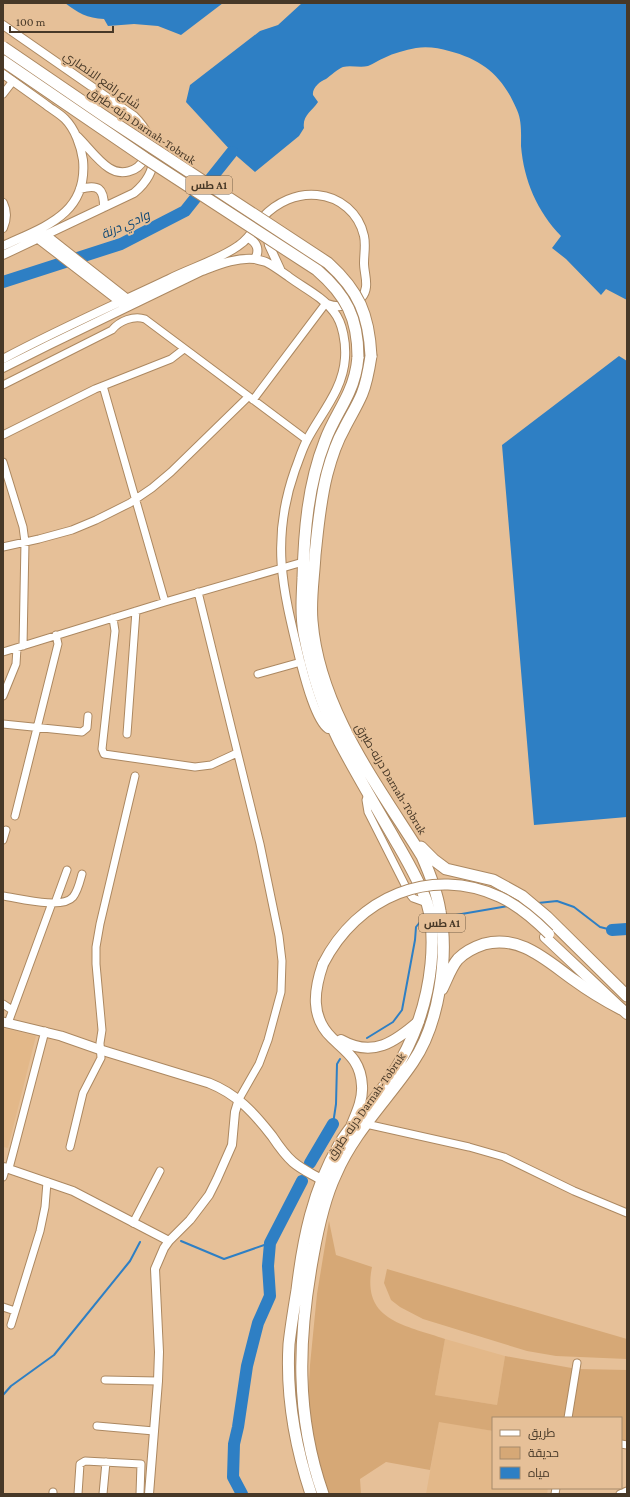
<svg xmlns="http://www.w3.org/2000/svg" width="630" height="1497" viewBox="0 0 630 1497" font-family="'Crimson Pro',Cairo,serif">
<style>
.built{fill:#e3b889}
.green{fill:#d6a876}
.water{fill:#2e7fc4}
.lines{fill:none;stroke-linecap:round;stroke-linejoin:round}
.stream{stroke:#2e7fc4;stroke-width:2}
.river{stroke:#2e7fc4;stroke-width:12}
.minor-casing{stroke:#ac8861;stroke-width:9}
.tertiary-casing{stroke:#ac8861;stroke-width:10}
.secondary-casing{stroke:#ac8861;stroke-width:11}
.primary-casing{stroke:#ac8861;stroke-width:12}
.trunk-casing{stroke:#ac8861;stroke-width:13}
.minor{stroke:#fff;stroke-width:7}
.tertiary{stroke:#fff;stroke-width:8}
.secondary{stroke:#fff;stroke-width:9}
.primary{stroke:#fff;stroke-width:10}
.trunk{stroke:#fff;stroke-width:11}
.primary-bridge-casing{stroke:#ac8861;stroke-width:12;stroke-linecap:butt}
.trunk-bridge-casing{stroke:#ac8861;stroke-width:13;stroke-linecap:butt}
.primary-bridge{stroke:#fff;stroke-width:10}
.trunk-bridge{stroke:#fff;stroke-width:11}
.labels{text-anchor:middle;stroke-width:4;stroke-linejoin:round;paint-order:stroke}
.shield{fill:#e6c098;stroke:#776149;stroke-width:1}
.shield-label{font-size:11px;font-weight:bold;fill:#473827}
.street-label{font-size:12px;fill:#473827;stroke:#e6c098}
.water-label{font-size:13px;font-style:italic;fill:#0c4674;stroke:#e6c098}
</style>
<rect width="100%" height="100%" fill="#e6c098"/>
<path class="built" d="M3,1028L36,1036L8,1148L3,1147Z
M445,1339L505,1356L497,1405L435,1395Z
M439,1421L493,1431V1488H548L547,1494H426Z"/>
<path class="green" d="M329,1221L336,1255L372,1267C361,1321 405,1325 445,1339L435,1395L497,1405L505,1356L577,1369L627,1370V1441L621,1440V1418H493V1431L439,1422L430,1470L386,1462L360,1479L361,1494H327L314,1452L308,1400L310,1365L317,1294Z
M387,1269L627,1339V1359L556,1356L527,1351L423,1319L400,1307L391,1300L384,1283Z"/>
<path class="water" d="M65,3H223L181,35L158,26L134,24L108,26L104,19C87,18 78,13 65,3Z
M302,3H627V300L606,289L601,295L566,259L552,248L561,236C537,211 524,181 521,146C521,134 522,121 517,110C503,77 484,60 449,51C439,48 427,46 416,48C405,50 394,53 384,58C379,60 373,64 368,66C360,68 351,65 343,67C339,68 330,76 326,79C320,81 312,88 313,95L318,102C312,111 302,116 304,128L299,136L255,172L232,152L186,102L190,85L260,31L278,25Z
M619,356L627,361V817L534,825L502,445Z"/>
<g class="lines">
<path class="stream" d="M538,903L557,901L574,907L600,927L612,930
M450,916L508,906
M367,1038L393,1022L402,1010L415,940L416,927L420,922
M333,1124L336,1104L337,1064L340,1059
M181,1241L224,1259L270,1243
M3,1395L11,1386L54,1355L130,1261L140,1242"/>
<path class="river" d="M3,282L121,244L185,211L232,152
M612,930L627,929
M310,1163L333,1124
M242,1494L233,1477L234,1444L238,1427L247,1366L258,1323L270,1296L268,1266L270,1243L302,1181"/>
<defs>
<path id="minor" d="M3,94L13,81
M3,385L112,330C119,321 134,315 145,319L307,440
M103,386L165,602
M253,400L326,303
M3,435L95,389L171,359L184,349
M3,462L23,527L25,542L23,646
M3,547L39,539L72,530L96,520L130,503L152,488L171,472L248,397
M198,592L260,844L279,936L282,961L281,992L268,1040L259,1064L239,1099
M113,618L115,631L102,749L104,754L195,767L211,765L237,753
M3,652L165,602L303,562
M258,674L301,662
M3,696L16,664L17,648
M3,724L82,732L87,728L88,716
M127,734L136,611
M368,794L366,800L368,812L409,893L413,898L427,903
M15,816L58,644L56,635
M3,840L6,830
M3,896C18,898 62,910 73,897C78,891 80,881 82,874
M55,903L67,870
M3,1004L12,1010
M8,1023L52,903
M366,1124L469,1147L504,1157L574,1191L627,1213
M70,1147L83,1093L101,1058L100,1043L102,1030L96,964V947L100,924L135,776
M9,1168L45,1031
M3,1177L6,1167
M133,1223L160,1171
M3,1307L15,1311
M11,1325L40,1231L45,1207L47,1182
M105,1380L158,1381
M568,1418L577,1363
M97,1426L154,1431
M621,1444L627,1445
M53,1494V1492
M78,1494L80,1464L85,1461L141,1464L140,1494
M103,1494L106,1462
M555,1494L556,1488
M620,1494L627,1491"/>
<path id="tertiary" d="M3,25L134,116C158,140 162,170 134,193L3,255
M3,74C17,84 31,94 45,104C51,109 59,113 65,119C75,129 81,146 83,160C88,215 43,227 3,246
M78,137C88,147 98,161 109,168C121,176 138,172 144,159C146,153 146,146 147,140
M80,189C98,184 104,188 104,207
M3,203C7,211 7,219 3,228
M264,218L269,245L280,269
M46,235L130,301
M37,238L124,305
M248,238C257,242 260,250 255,259
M3,359C57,330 114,305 169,279C191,268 218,260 238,246C249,239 255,228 263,217C277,202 297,193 317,195C340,197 359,213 364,236C366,245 364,254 364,263C364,271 367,279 366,287C364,305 340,309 327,304
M3,368L49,345L202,271C218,265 237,257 255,259C259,260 263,261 266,262C274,266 282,272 289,277C304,288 323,297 334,312C343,323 346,344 345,358C343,390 321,413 307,440C302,449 299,460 295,470C270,541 283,590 300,660C304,675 315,720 328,729H334
M3,1167L73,1191L169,1241
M149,1494L158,1381L159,1352L155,1269L164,1248L169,1241L190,1220L209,1195L217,1179L232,1145L235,1112L239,1099"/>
<path id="secondary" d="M3,1022L61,1036L101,1050L209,1083C237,1094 254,1113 272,1136C278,1145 285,1155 293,1162C301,1169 312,1174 322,1180"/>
<path id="primary" d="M545,937L627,1014
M323,964C314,990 310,1017 332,1038C348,1053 361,1061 362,1086C363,1099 357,1112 352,1124
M341,1040C373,1058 395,1042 419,1021"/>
<path id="trunk" d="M421,847L434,860L446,869L493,880L522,896L547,917L627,996
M442,989C447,979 451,967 458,959C465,952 475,947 484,944C520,934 547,961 574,980C589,991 604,1000 621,1009
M311,1494C295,1446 286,1395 289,1344C291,1326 294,1308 297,1290C303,1239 313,1190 339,1145C349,1127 364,1113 376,1097C408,1057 426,1014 431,964C433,943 433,923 427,903C419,880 406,859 394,838C376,807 357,775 340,743C323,709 311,670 304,633C301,615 302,597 303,578C304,532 308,484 325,441C331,424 342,408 349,392C354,381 357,369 358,357
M323,1494C295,1414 298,1338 313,1256C318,1228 324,1199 336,1174C354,1132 388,1099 413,1062C439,1024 449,956 440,911C437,892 430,874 422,856C377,784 319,709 312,621C310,599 314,576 315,555C318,527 320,501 327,474C331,459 336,443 344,429C350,417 357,406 362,394C367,382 369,369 371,356"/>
</defs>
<use href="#minor" class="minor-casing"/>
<use href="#tertiary" class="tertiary-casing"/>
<use href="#secondary" class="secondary-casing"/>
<use href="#primary" class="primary-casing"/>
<use href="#trunk" class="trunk-casing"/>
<use href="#minor" class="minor"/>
<use href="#tertiary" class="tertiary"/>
<use href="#secondary" class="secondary"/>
<use href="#primary" class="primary"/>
<use href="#trunk" class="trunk"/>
<defs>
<path id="primary-bridge" d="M323,964C357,897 431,865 500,897C519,906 534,919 549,934"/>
<path id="trunk-bridge" d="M3,47L104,116L328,263C359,291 369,315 371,356
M3,61L145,158L317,270C346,295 358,318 358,357"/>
</defs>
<use href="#primary-bridge" class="primary-bridge-casing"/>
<use href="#trunk-bridge" class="trunk-bridge-casing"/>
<use href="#primary-bridge" class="primary-bridge"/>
<use href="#trunk-bridge" class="trunk-bridge"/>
</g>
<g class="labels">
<g class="shield">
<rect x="186" y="176" width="46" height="18" rx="3"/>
<rect x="419" y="914" width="46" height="18" rx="3"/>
</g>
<g class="shield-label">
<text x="209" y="189">طس A1</text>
<text x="442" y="927">طس A1</text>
</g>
<g class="street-label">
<text transform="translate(102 80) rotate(35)" y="4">شارع رافع الانصاري</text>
<text transform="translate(142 126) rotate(34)" y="4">درنه-طبرق Darnah-Tobruk</text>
<text transform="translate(391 779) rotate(59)" y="4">درنه-طبرق Darnah-Tobruk</text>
<text transform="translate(366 1106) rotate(-55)" y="4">درنه-طبرق Darnah-Tobruk</text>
</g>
<g class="water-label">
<text transform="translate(125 224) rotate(-24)" y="5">وادي درنة</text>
</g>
</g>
<rect width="630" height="1497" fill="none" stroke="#473827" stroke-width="8"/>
<rect x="492" y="1417" width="130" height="72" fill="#e6c098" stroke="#a68a6b"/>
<rect x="500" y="1430" width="20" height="6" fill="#ffffff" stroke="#a68a6b"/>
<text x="528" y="1437" font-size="12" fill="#473827">طريق</text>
<rect x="500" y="1447" width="20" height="12" fill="#d6a876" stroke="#a68a6b"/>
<text x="528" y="1457" font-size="12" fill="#473827">حديقة</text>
<rect x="500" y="1467" width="20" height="12" fill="#2e7fc4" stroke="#a68a6b"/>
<text x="528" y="1477" font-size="12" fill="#473827">مياه</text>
<path d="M10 26v6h103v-6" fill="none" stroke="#473827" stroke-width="2"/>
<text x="16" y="26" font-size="12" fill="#473827" stroke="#e6c098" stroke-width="3" paint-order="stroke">100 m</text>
</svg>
